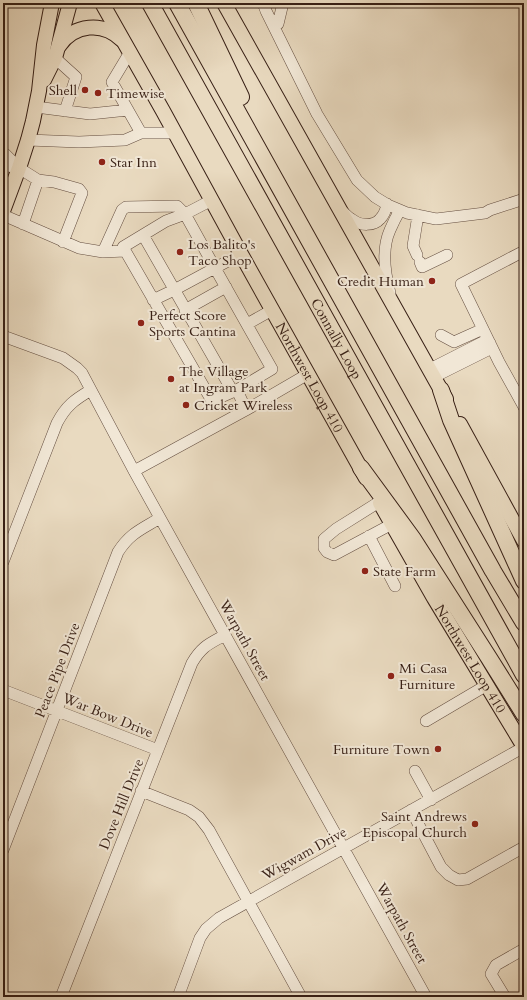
<svg xmlns="http://www.w3.org/2000/svg" width="527" height="1000" viewBox="0 0 527 1000" font-family="Cardo,serif">
<style>
.lines{fill:none;stroke-linecap:round;stroke-linejoin:round}
.minor-casing{stroke:#644e40;stroke-width:12}
.major-casing{stroke:#371f15;stroke-width:16}
.highway-casing{stroke:#371f15;stroke-width:18}
.minor{stroke:#f1e7d6;stroke-width:11}
.major{stroke:#e9dac0;stroke-width:14}
.highway{stroke:#e9dac0;stroke-width:16}
.poi-dot{fill:#8f2418;stroke:#f1e7d6;stroke-width:1.5}
.labels{text-anchor:middle;stroke-width:4;stroke-linejoin:round;paint-order:stroke}
.poi-label{font-size:14px;fill:#371f15;stroke:#f1e7d6;text-anchor:start}
.street-label{font-size:14px;fill:#371f15;stroke:#f1e7d6}
</style>
<rect width="100%" height="100%" fill="#e9dac0"/>
<filter id="stains"><feTurbulence type="fractalNoise" baseFrequency=".005" numOctaves="4"/><feColorMatrix values="0 0 0 0 .2 0 0 0 0 .09 0 0 0 0 .02 0 0 0 .5 -.17"/></filter>
<radialGradient id="worn" r=".72"><stop offset=".6" stop-color="#630" stop-opacity="0"/><stop offset="1" stop-color="#630" stop-opacity=".3"/></radialGradient>
<g class="lines">
<defs>
<path id="minor" d="M263,3L266,11L317,114L357,180L375,197L388,205L407,213L436,219L485,213L490,210L524,199
M274,26L278,24L283,3
M130,52L112,82L141,133H175
M55,58L76,77L65,111
M36,107L90,114L128,110
M28,140L79,142L125,140L141,133
M3,153L5,154L19,168L38,180L23,224
M3,165L19,168
M38,180L54,182L79,189L82,193L63,242
M212,200L185,214L166,221L123,247L212,401L237,390L246,410
M343,212C346,215 349,218 353,220C361,226 374,226 380,219C384,215 386,210 387,204
M3,215L79,248L103,252L125,251
M143,235L233,392
M524,251L461,284L499,362L524,407
M103,252L122,210L126,207L177,206L185,214L215,268L174,290L153,300
M417,255L413,246L418,215
M420,262L422,267L447,255
M390,293C385,274 381,250 390,230C393,223 396,217 400,210
M185,310L226,287
M247,324L272,310
M441,335L454,342L483,329
M3,336L63,358L77,368L82,373L134,471L426,997
M430,369L483,342L490,343
M434,377L488,350L490,343
M237,390L272,369L215,268L241,254
M134,471L246,410L308,374
M379,502L336,529L324,539V548L327,552L334,555L392,524
M369,536L395,586
M3,562L57,423C66,406 74,400 91,390
M3,690L158,750
M426,721L487,685
M415,771L431,800
M141,791L189,810L199,817L209,830L301,997
M411,810L441,867L449,875L458,880L467,879L524,847
M3,850L118,552C130,533 142,529 160,518
M61,997L192,663C202,646 209,644 225,635
M178,997L200,938L206,929L219,918L524,747
M505,997L491,974L496,965L524,949"/>
<g id="major">
<path id="s1" d="M102,3L163,111L241,254L366,478"/>
<path d="M224,3L446,399"/>
<path d="M59,46C74,24 103,21 122,40"/>
<path d="M44,80L55,58L70,3"/>
<path d="M3,211L19,168L28,140L33,121L39,91L44,45L52,3"/>
<path d="M460,424L524,541"/>
<path id="s2" d="M380,503L434,598L524,747"/>
</g>
<g id="highway">
<path id="s3" d="M150,3L524,675"/>
<path d="M177,3L493,571L524,623"/>
<path d="M196,3L241,97"/>
<path d="M441,390L451,420L524,581"/>
<path d="M361,468L413,539L489,658L524,714"/>
</g>
</defs>
<use href="#minor" class="minor-casing"/>
<use href="#major" class="major-casing"/>
<use href="#highway" class="highway-casing"/>
<use href="#minor" class="minor"/>
<use href="#major" class="major"/>
<use href="#highway" class="highway"/>
</g>
<g class="poi-dot">
<circle cx="85" cy="90" r="4"/>
<circle cx="98" cy="93" r="4"/>
<circle cx="102" cy="162" r="4"/>
<circle cx="180" cy="252" r="4"/>
<circle cx="432" cy="281" r="4"/>
<circle cx="141" cy="323" r="4"/>
<circle cx="171" cy="379" r="4"/>
<circle cx="186" cy="405" r="4"/>
<circle cx="365" cy="571" r="4"/>
<circle cx="391" cy="676" r="4"/>
<circle cx="438" cy="749" r="4"/>
<circle cx="475" cy="824" r="4"/>
</g>
<g class="labels">
<g class="poi-label">
<text x="77" y="95" text-anchor="end">Shell</text>
<text x="106" y="98">Timewise</text>
<text x="110" y="167">Star Inn</text>
<text x="188" y="249">Los Balito's<tspan x="188" dy="16">Taco Shop</tspan></text>
<text x="424" y="286" text-anchor="end">Credit Human</text>
<text x="149" y="320">Perfect Score<tspan x="149" dy="16">Sports Cantina</tspan></text>
<text x="179" y="376">The Village<tspan x="179" dy="16">at Ingram Park</tspan></text>
<text x="194" y="410">Cricket Wireless</text>
<text x="373" y="576">State Farm</text>
<text x="399" y="673">Mi Casa<tspan x="399" dy="16">Furniture</tspan></text>
<text x="430" y="754" text-anchor="end">Furniture Town</text>
<text x="467" y="821" text-anchor="end">Saint Andrews<tspan x="467" dy="16">Episcopal Church</tspan></text>
</g>
<g class="street-label">
<text dy="5" stroke="none"><textPath href="#s3" startOffset="384">Connally Loop</textPath></text>
<text dy="5" stroke="none"><textPath href="#s1" startOffset="428">Northwest Loop 410</textPath></text>
<text transform="translate(245 640) rotate(61)" y="5">Warpath Street</text>
<text dy="5" stroke="none"><textPath href="#s2" startOffset="180">Northwest Loop 410</textPath></text>
<text transform="translate(57 670) rotate(-69)" y="5">Peace Pipe Drive</text>
<text transform="translate(108 715) rotate(22)" y="5">War Bow Drive</text>
<text transform="translate(121 804) rotate(-68)" y="5">Dove Hill Drive</text>
<text transform="translate(304 853) rotate(-29)" y="5">Wigwam Drive</text>
<text transform="translate(402 923) rotate(61)" y="5">Warpath Street</text>
</g>
</g>
<rect width="527" height="1000" fill="none" stroke="#e9dac0" stroke-width="16"/>
<rect x="4" y="4" width="519" height="992" fill="none" stroke="#371f15" stroke-width="2"/>
<rect x="8" y="8" width="511" height="984" fill="none" stroke="#371f15"/>
<rect width="100%" height="100%" filter="url(#stains)"/>
<rect width="100%" height="100%" fill="url(#worn)"/>
</svg>
